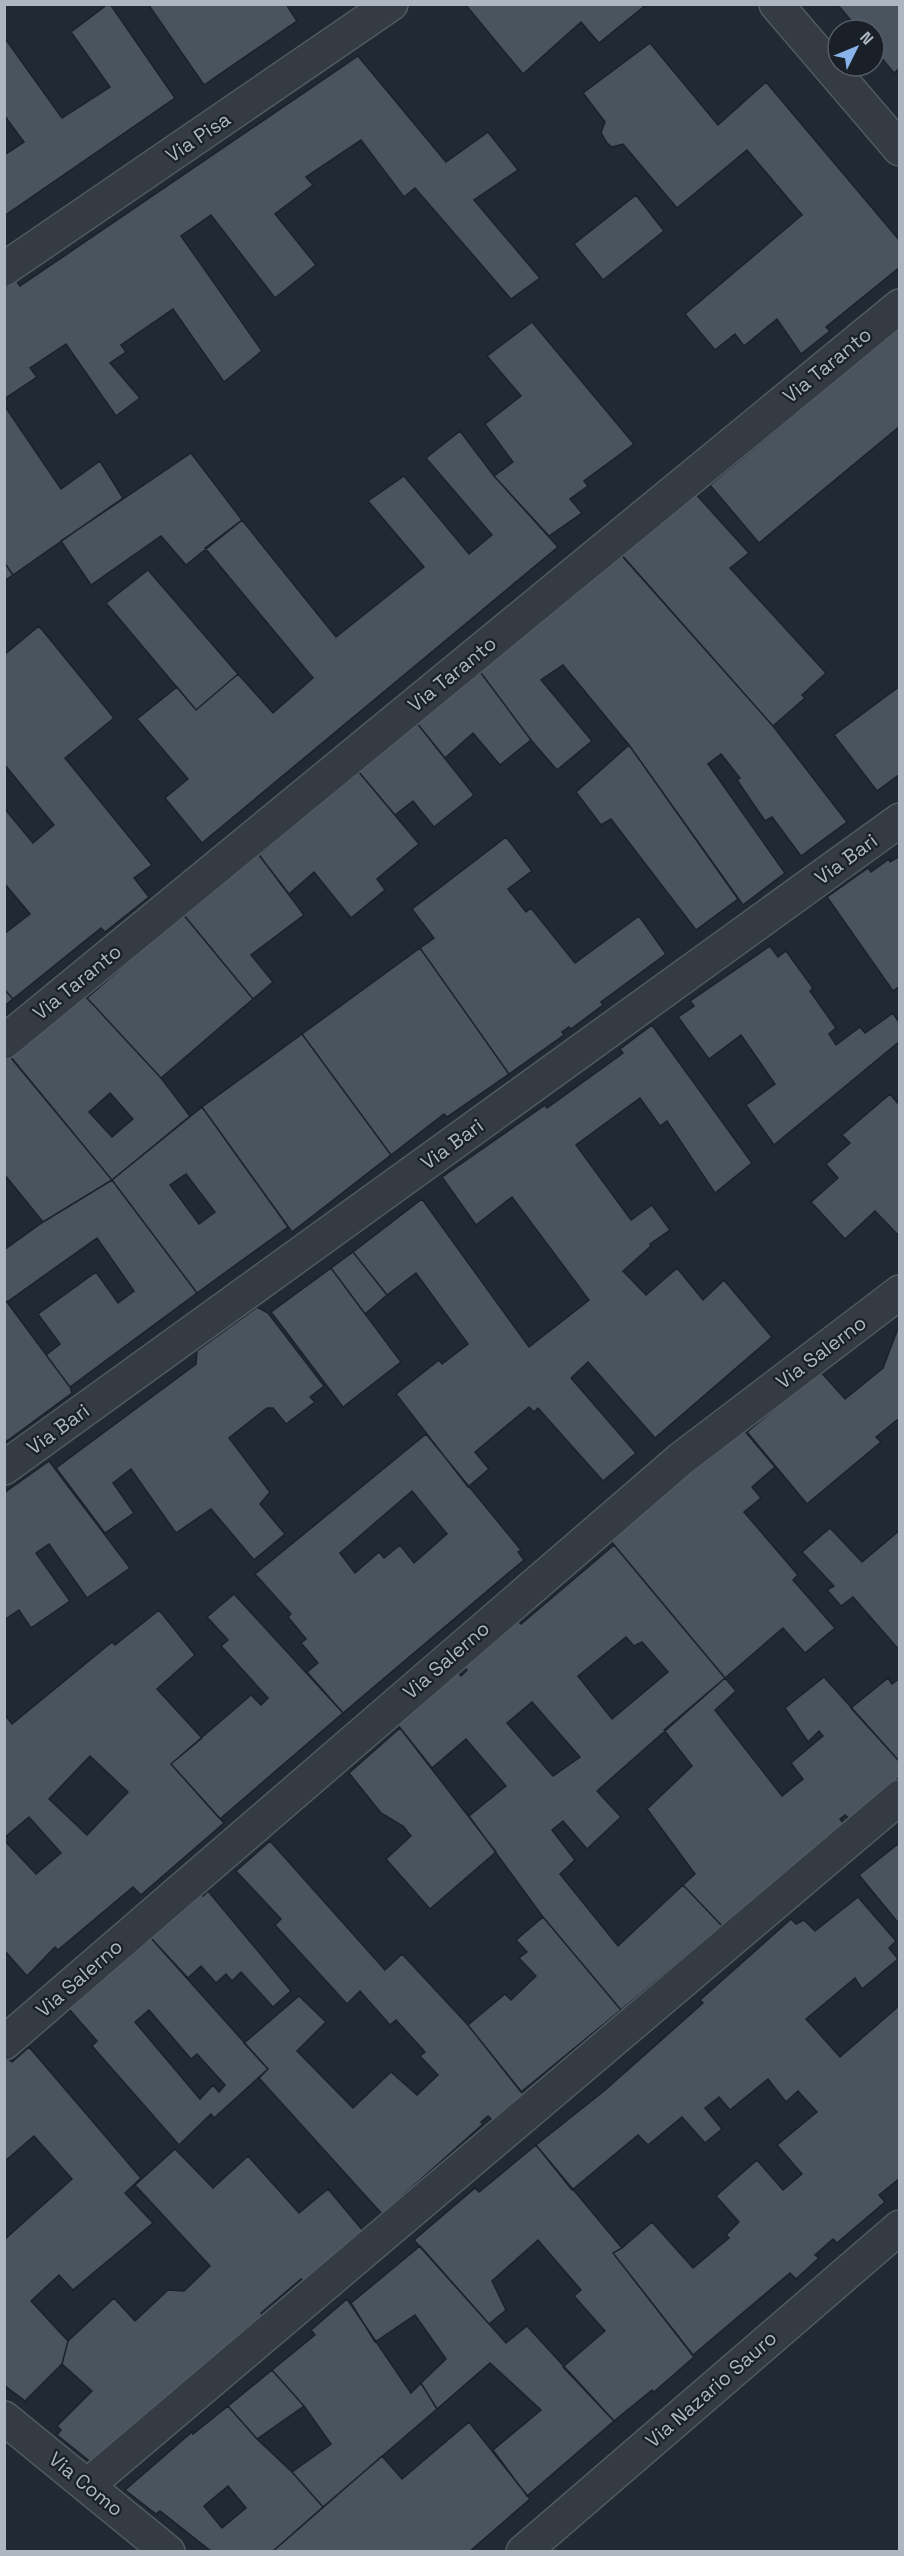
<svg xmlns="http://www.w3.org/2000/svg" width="904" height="2556" viewBox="0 0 904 2556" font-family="'Space Grotesk',sans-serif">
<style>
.building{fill:#49545e;stroke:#1b222a;stroke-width:1.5;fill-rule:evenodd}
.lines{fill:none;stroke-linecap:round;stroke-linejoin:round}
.minor-casing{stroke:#515961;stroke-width:36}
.tertiary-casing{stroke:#515961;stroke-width:36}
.minor{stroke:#343b43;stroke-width:33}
.tertiary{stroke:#343b43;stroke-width:33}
.labels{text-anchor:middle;stroke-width:4.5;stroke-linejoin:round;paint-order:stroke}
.street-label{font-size:20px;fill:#aeb6c0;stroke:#1a2028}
</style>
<rect width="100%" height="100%" fill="#212932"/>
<path class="building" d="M108,4H110L175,98L4,216V155L24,142L4,115V37L62,118L110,87L71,32Z
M148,4H286L297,21L204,85Z
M465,4H647L599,43L581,22L523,74Z
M837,4H900V68L894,73L874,49V30H859Z
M650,43L718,125L766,82L900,241V267L826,327L830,331L801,354L777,319L744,346L735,334L715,350L685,314L802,215L747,150L677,208L623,144L612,147L607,143L601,133L605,122L583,93Z
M358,56L446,162L488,132L518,170L474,200L540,278L511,299L415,188L404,197L361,140L306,177L313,185L275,214L316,265L275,298L211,215L181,236L262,351L224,382L173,309L121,345L126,352L110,363L140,398L116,416L66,344L30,368L37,377L4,399V288L16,280L20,286Z
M636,195L664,231L603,280L574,244Z
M532,322L634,444L584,481L588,486L570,499L582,513L549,536L494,476L513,462L485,424L521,396L487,356Z
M900,327V426L759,543L710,485Z
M4,405L61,489L100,461L123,498L13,575L4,562Z
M460,431L494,476L558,547L202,843L165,798L188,779L137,719L177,687L196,710L238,674L273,713L313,678L205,548L242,520L336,637L424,567L368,501L404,476L469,554L492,535L426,458Z
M191,453L242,520L186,565L161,536L91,585L61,541Z
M693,491L749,553L730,568L826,673L802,695L805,698L773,726L620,553Z
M615,548L773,726L847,822L801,856L772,817L765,821L737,780L740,778L721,754L708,764L785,873L743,905L629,745L563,665L541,680L592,741L557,770L531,740L478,669Z
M4,562L13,575L4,581Z
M148,570L238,674L196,710L106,603Z
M39,626L114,718L65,758L152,865L134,878L149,897L105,932L101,928L13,999L4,989V934L30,914L4,883V808L33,843L54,825L4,764V655Z
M478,669L531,740L500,765L473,733L445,758L416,722Z
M900,686V774L877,791L834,735Z
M416,722L474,795L434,827L413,801L395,815L358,771Z
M629,745L738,899L696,930L611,819L601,825L576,792Z
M358,771L419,844L377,879L385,890L351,918L314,872L289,894L259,855Z
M506,837L532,871L508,889L526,912L531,908L575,963L639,916L666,954L601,1002L603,1005L571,1029L569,1027L562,1032L564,1035L509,1074L420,948L434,938L412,909Z
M257,852L304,915L251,955L273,982L253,999L183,914Z
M900,856V986L893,991L827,897L868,868L871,872L889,859L890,862Z
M183,914L253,999L161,1078L87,998Z
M770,946L778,957L786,951L813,988L810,991L836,1028L829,1034L836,1045L860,1027L865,1033L893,1013L900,1024V1041L774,1145L746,1105L775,1084L741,1035L709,1059L678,1017L694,1006L690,1001Z
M420,948L509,1074L447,1117L444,1114L391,1155L302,1034Z
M4,989L13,999L4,1006Z
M76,992L87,998L161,1078L190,1116L112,1180L7,1053ZM110,1093L133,1119L112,1137L89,1112Z
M652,1025L752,1163L715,1193L667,1121L660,1126L640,1098L576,1145L631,1220L652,1205L670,1230L650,1244L651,1246L623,1271L646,1295L677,1268L703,1300L724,1280L772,1337L655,1438L588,1362L571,1378L636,1453L603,1481L538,1408L534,1412L529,1407L475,1452L489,1469L468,1487L396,1394L439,1360L442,1364L468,1344L416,1273L387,1295L353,1252L422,1199L529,1347L589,1300L512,1197L476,1225L442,1177L545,1105L547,1108L623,1053L620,1049Z
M302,1034L391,1155L292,1232L202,1107Z
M10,1056L112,1180L43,1222L4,1174V1061Z
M890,1094L900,1106V1237L875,1211L845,1239L811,1202L838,1178L826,1164L850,1143L842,1135Z
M202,1107L288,1227L197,1293L112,1180ZM186,1174L215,1212L199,1224L170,1185Z
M112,1180L197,1293L70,1387L46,1355L60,1344L38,1314L96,1272L118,1303L134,1291L97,1238L7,1302L4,1298V1250L43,1222Z
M353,1252L387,1295L365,1314L331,1268Z
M331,1268L401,1362L343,1407L271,1312Z
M4,1298L70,1387L72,1393L7,1441L4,1438Z
M257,1307L268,1313L324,1386L310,1397L315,1402L286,1424L273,1408H267L229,1438L270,1492L260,1504L285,1534L254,1560L211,1509L176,1533L131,1469L113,1483L134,1513L105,1533L56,1468L196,1364L197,1351Z
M900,1323V1423L897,1420L876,1437L881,1442L807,1504L747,1432L820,1371L845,1399L883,1368Z
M743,1429L775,1467L752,1487L761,1498L744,1512L798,1575L793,1580L835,1628L805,1653L783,1628L725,1678L610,1540Z
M426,1434L521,1550L518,1552L524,1560L343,1713L307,1672L318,1663L301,1643L306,1639L288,1617L291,1614L255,1574ZM412,1491L447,1534L414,1563L400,1545L384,1558L379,1552L355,1573L340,1553Z
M49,1461L130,1568L87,1598L49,1544L36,1553L70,1601L31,1628L19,1610L4,1620V1493Z
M830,1528L862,1562L900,1530V1651L853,1597L841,1606L827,1590L834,1586L802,1552Z
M614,1545L725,1678L597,1791L621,1817L587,1849L563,1821L552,1830L575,1860L560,1874L618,1946L683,1885L722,1926L621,2010L543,1917L469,1816L506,1786L466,1739L432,1768L397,1724L458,1673L461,1676L467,1670L462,1665L516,1619L521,1624ZM626,1637L634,1646L642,1642L668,1672L612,1719L578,1676ZM532,1702L580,1757L553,1776L507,1723Z
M234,1594L343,1713L220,1819L171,1764L251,1695L261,1705L268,1698L221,1646L228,1640L207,1617Z
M159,1610L195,1655L157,1689L202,1738L171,1764L224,1823L141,1895L133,1887L58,1950L55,1947L27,1976L4,1950V1840L36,1874L61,1853L29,1817L4,1838V1714L12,1724L112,1642L115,1645ZM90,1756L128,1792L87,1835L49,1799Z
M824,1677L900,1762V1777L850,1819L845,1815L840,1819L844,1824L722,1926L683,1885L695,1874L647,1809L692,1766L664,1730L725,1678L736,1691L715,1710L782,1796L803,1779L791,1763L823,1736L819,1731L808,1742L785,1708Z
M888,1678L892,1684L900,1678V1762L851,1708Z
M400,1728L496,1852L430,1909L386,1859L411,1836L403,1826L381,1813L349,1773Z
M270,1841L385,1970L402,1954L468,2025L524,2095L493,2121L488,2116L481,2122L483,2124L382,2214L259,2078L268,2069L244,2043L299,1996L326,2022L297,2051L353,2108L391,2072L417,2095L438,2075L420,2056L425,2052L396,2020L390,2025L360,1991L347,2004L275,1925L281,1919L236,1871Z
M898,1844L900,1846V1925L859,1875Z
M208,1891L291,1991L273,2007L241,1972L232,1981L226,1974L216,1983L201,1966L188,1978L150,1937L200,1892L203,1896Z
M858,1897L896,1941L889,1948L898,1959L862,1989L855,1978L806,2019L840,2057L900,2005V2178L879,2195L885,2202L837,2243L833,2239L815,2255L819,2258L796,2279L790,2273L693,2355L613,2253L622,2248L652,2222L693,2268L729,2238L726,2235L739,2222L716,2196L757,2160L783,2190L802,2174L777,2145L817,2112L798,2091L786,2102L768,2079L730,2110L719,2097L705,2108L722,2129L705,2143L682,2117L648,2145L638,2135L572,2190L536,2145L604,2091L703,2003L700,2000L791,1919L796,1924L804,1920L815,1931Z
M543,1917L621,2010L521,2092L468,2025L505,1994L511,2000L536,1976L519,1958L527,1952L516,1940Z
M150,1937L268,2069L214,2118L211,2114L179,2145L92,2046L97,2041L69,2009ZM149,2010L191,2059L197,2054L225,2085L219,2092L213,2085L200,2099L135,2022Z
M29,2047L141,2178L125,2193L153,2223L73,2290L59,2275L31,2301L68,2341L62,2364L25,2401L4,2385V2240L72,2179L34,2136L4,2162V2060L7,2058L12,2062Z
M536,2145L622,2248L613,2253L694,2357L654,2392L652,2390L614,2421L563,2367L605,2331L574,2296L581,2290L538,2240L492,2281L506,2310L489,2324L414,2240L475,2188L479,2192Z
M175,2149L213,2188L248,2156L299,2213L328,2189L364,2232L306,2284L301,2279L261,2313L264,2317L197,2378L193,2374L92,2463L57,2435L61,2430L57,2426L92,2391L62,2364L68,2341L114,2298L135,2321L168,2290L184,2291L210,2266L135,2185Z
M420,2246L506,2343L527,2326L614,2421L527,2496L493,2450L541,2410L490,2363L437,2409L421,2383L446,2359L415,2315L375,2342L351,2303Z
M347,2299L411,2393L421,2383L437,2409L323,2507L292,2472L331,2444L304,2406L272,2370L315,2335L311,2330Z
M272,2370L304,2406L257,2439L228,2406Z
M228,2406L257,2439L292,2472L323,2507L272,2552H212L160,2511L156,2514L125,2490L192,2432L193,2434ZM228,2486L246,2508L222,2528L204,2506Z
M469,2422L530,2499L469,2552H272L382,2456L402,2479Z"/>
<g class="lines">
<defs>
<path id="minor" d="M4,269L391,4
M4,1042L900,306
M4,1468L900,820
M4,2043L682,1458L900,1292
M4,2418L168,2552
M88,2485L900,1797
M523,2552L900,2227"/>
<path id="tertiary" d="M776,4L900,149"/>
</defs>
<use href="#minor" class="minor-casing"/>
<use href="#tertiary" class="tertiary-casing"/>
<use href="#minor" class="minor"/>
<use href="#tertiary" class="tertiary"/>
</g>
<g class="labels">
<g class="street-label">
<text transform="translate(198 137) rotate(-34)" y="7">Via Pisa</text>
<text transform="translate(827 365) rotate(-39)" y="7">Via Taranto</text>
<text transform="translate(452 674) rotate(-39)" y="7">Via Taranto</text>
<text transform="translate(846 859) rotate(-36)" y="7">Via Bari</text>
<text transform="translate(77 982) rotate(-39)" y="7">Via Taranto</text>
<text transform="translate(452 1144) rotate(-36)" y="7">Via Bari</text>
<text transform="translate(821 1352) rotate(-37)" y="7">Via Salerno</text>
<text transform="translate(58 1429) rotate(-36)" y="7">Via Bari</text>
<text transform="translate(446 1660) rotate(-41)" y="7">Via Salerno</text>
<text transform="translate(79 1978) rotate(-41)" y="7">Via Salerno</text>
<text transform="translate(711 2389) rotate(-41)" y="7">Via Nazario Sauro</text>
<text transform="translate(86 2484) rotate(39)" y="7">Via Como</text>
</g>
</g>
<rect width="904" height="2556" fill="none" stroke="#aeb6c0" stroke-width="12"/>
<g transform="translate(856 48) rotate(47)"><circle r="28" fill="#1a2028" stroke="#555c65" stroke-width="1.5"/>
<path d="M0-4.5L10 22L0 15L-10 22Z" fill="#89b4ea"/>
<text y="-9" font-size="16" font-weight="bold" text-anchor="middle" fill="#aeb6c0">N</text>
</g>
</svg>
